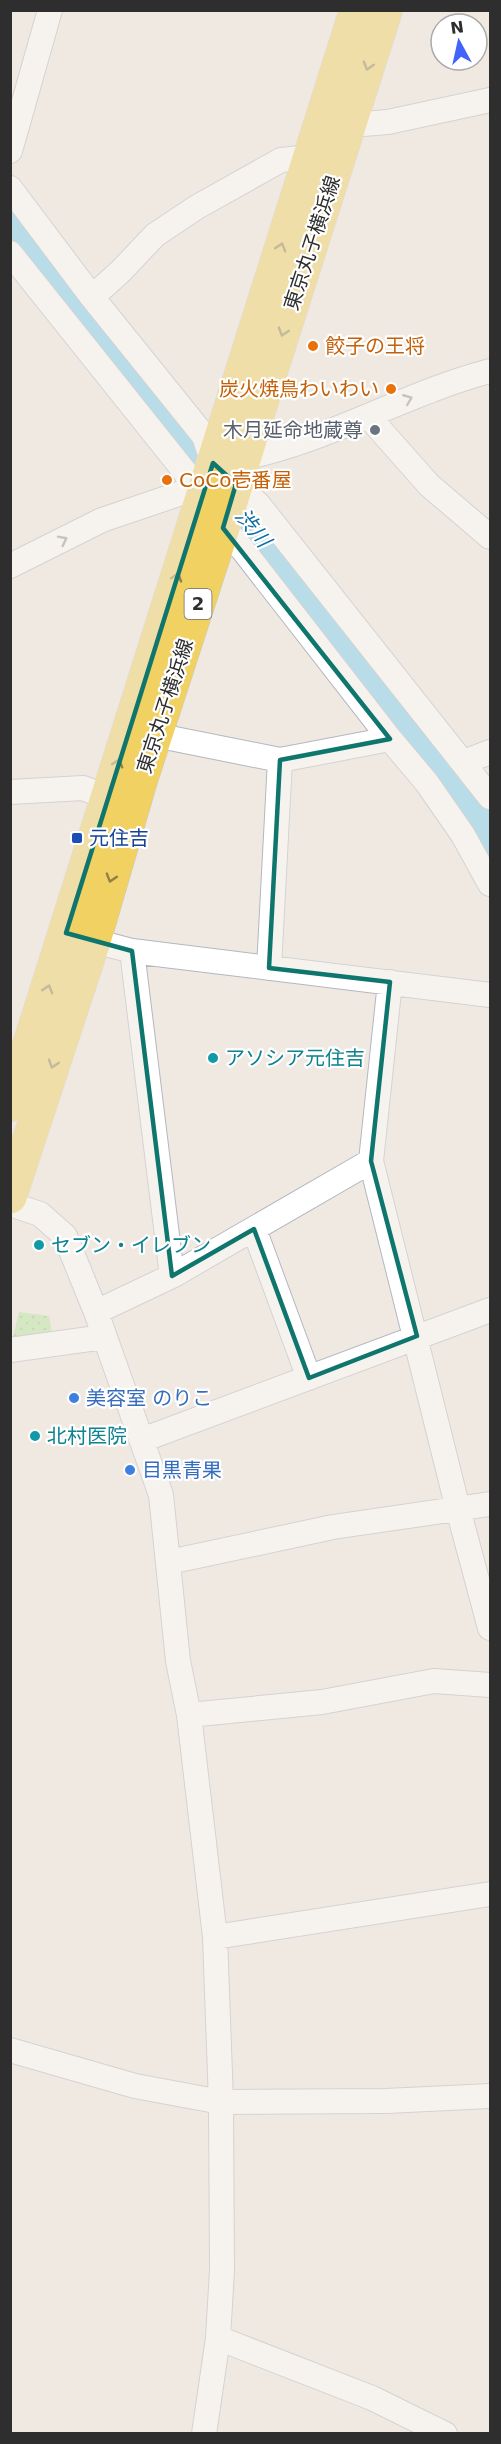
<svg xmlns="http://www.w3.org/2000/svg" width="501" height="2444" viewBox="0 0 501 2444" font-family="'DejaVu Sans','Noto Sans JP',sans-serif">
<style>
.grass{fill:url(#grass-dots)}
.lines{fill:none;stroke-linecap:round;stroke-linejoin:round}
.river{stroke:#75cff0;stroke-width:38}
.street-casing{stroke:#b4b7c1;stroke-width:26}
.primary-casing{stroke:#c9c9c9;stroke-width:34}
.street{stroke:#fff;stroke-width:24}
.primary{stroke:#f2d163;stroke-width:33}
.oneway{stroke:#908048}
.oneway2{stroke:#969696}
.marked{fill:none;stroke:#0f766e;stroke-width:4.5;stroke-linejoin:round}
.food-dot{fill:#e8710a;stroke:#fff;stroke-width:2}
.worship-dot{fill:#6b7280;stroke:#fff;stroke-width:2}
.transit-dot{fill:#1a4fb4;stroke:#fff;stroke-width:2}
.culture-dot{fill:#0f9aa8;stroke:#fff;stroke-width:2}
.shop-dot{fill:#3f7fe0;stroke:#fff;stroke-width:2}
.labels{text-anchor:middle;stroke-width:4.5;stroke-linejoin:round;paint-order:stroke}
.shield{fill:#fff;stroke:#6d6d6d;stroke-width:1.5}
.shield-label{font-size:18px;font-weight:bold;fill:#2e2e2e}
.street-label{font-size:20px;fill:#2e2e2e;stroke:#fff}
.food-label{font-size:20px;fill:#c56008;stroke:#fff;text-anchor:start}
.worship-label{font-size:20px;fill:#5b616d;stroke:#fff;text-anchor:end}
.transit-label{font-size:20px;fill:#164399;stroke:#fff;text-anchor:start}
.culture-label{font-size:20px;fill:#0d838f;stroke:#fff;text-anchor:start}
.shop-label{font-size:20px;fill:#366cbe;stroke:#fff;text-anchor:start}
.water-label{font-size:21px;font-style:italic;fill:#0d6fa3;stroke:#fff}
</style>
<defs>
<pattern id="grass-dots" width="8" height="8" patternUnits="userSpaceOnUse" patternTransform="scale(1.5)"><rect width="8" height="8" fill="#b6e59e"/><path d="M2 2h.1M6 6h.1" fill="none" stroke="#9dc588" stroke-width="1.8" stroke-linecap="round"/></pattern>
</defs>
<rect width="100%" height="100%" fill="#efe9e1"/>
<path class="grass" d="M19,1312L49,1316L53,1340L11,1345Z"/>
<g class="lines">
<path class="river" d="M10,224L472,802L490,836"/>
<defs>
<path id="street" d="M350,125L388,122L490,100
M10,151L50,10
M10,188L92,297L204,436L213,463L258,504L490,797
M10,253L185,472L200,501L243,550L390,739L427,783L463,835L490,884
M92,297L120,272L155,235L197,207L281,160L310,157L323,161
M368,416L429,485L490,537
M232,460C322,445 402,394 490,371
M10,566L102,520L193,489L202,478
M140,732L280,760L390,739
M464,762L490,752
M10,792L83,788L122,803
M79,937L132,951L490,995
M132,951L172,1276
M269,968L280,760
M390,982L371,1161L458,1509L490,1628
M10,1204L40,1214L65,1236L96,1312L161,1495L178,1661L189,1715L215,1937L221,2102L222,2270L218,2338L204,2434
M254,1229L309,1378
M96,1312L172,1276L371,1161
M10,1350L104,1337
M142,1440L490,1310
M169,1562L333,1527L490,1504
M189,1715L322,1702L434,1681L490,1685
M215,1937L490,1894
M10,2050L135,2086L221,2102L386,2101L490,2096
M218,2338L372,2398L445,2434"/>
<path id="primary" d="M10,1105L356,10
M10,1197L94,941L141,780L223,528L269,378L386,10"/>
</defs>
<use href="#street" class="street-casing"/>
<use href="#primary" class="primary-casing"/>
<use href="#street" class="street"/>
<use href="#primary" class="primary"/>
</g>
<defs><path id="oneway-chevron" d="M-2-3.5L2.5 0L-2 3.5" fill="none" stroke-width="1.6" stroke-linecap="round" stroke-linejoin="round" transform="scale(1.5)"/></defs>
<g class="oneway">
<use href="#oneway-chevron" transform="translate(368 66) rotate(107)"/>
<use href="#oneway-chevron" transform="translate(281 247) rotate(-73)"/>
<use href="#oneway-chevron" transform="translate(283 332) rotate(108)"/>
<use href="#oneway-chevron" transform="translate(177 577) rotate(-72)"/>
<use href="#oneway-chevron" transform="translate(118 763) rotate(-73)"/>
<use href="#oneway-chevron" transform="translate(111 878) rotate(107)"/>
<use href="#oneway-chevron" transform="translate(48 989) rotate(-73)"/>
<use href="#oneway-chevron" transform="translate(53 1064) rotate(108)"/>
</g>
<g class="oneway2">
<use href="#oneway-chevron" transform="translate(408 399) rotate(-22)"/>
<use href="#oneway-chevron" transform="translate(63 540) rotate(-27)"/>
</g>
<path d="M0 0H501V2444H0ZM213,463L236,484L223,528L390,739L280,760L269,968L390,982L371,1161L417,1336L309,1378L254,1229L172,1276L132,951L66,933Z" fill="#efe9e1" fill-opacity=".55" fill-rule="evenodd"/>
<path class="marked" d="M213,463L236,484L223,528L390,739L280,760L269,968L390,982L371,1161L417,1336L309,1378L254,1229L172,1276L132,951L66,933Z"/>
<g class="food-dot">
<circle cx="313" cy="346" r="6"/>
<circle cx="391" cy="389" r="6"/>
<circle cx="167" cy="480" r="6"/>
</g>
<circle class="worship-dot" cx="375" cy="430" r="6"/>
<rect class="transit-dot" x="71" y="832" width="12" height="12" rx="3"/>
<g class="culture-dot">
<circle cx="213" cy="1058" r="6"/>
<circle cx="39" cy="1245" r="6"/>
<circle cx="35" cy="1436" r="6"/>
</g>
<g class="shop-dot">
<circle cx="74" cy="1398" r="6"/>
<circle cx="130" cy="1470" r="6"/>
</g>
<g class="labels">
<rect class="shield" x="184.5" y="589" width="27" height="30" rx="4.5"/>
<g class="shield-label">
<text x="198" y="610">2</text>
</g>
<g class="street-label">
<text transform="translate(312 243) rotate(-72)" y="7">東京丸子横浜線</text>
<text transform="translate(165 706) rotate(-72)" y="7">東京丸子横浜線</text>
</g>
<g class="food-label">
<text x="325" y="353">餃子の王将</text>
<text x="379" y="396" text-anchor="end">炭火焼鳥わいわい</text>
<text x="179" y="487">CoCo壱番屋</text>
</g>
<g class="worship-label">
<text x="363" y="437">木月延命地蔵尊</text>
</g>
<g class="transit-label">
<text x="89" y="845">元住吉</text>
</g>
<g class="culture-label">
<text x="225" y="1065">アソシア元住吉</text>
<text x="51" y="1252">セブン・イレブン</text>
<text x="47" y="1443">北村医院</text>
</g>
<g class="shop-label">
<text x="86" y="1405">美容室 のりこ</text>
<text x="142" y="1477">目黒青果</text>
</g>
<g class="water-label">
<text transform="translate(253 528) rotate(51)" y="7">渋川</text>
</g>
</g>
<rect width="501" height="2444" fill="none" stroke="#2e2e2e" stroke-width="24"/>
<g transform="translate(459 42) rotate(352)"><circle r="28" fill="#ffffff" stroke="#ababab" stroke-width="1.5"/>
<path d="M0-4.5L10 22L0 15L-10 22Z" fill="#4264fb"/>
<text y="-9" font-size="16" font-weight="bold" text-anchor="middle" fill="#2e2e2e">N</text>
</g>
</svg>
